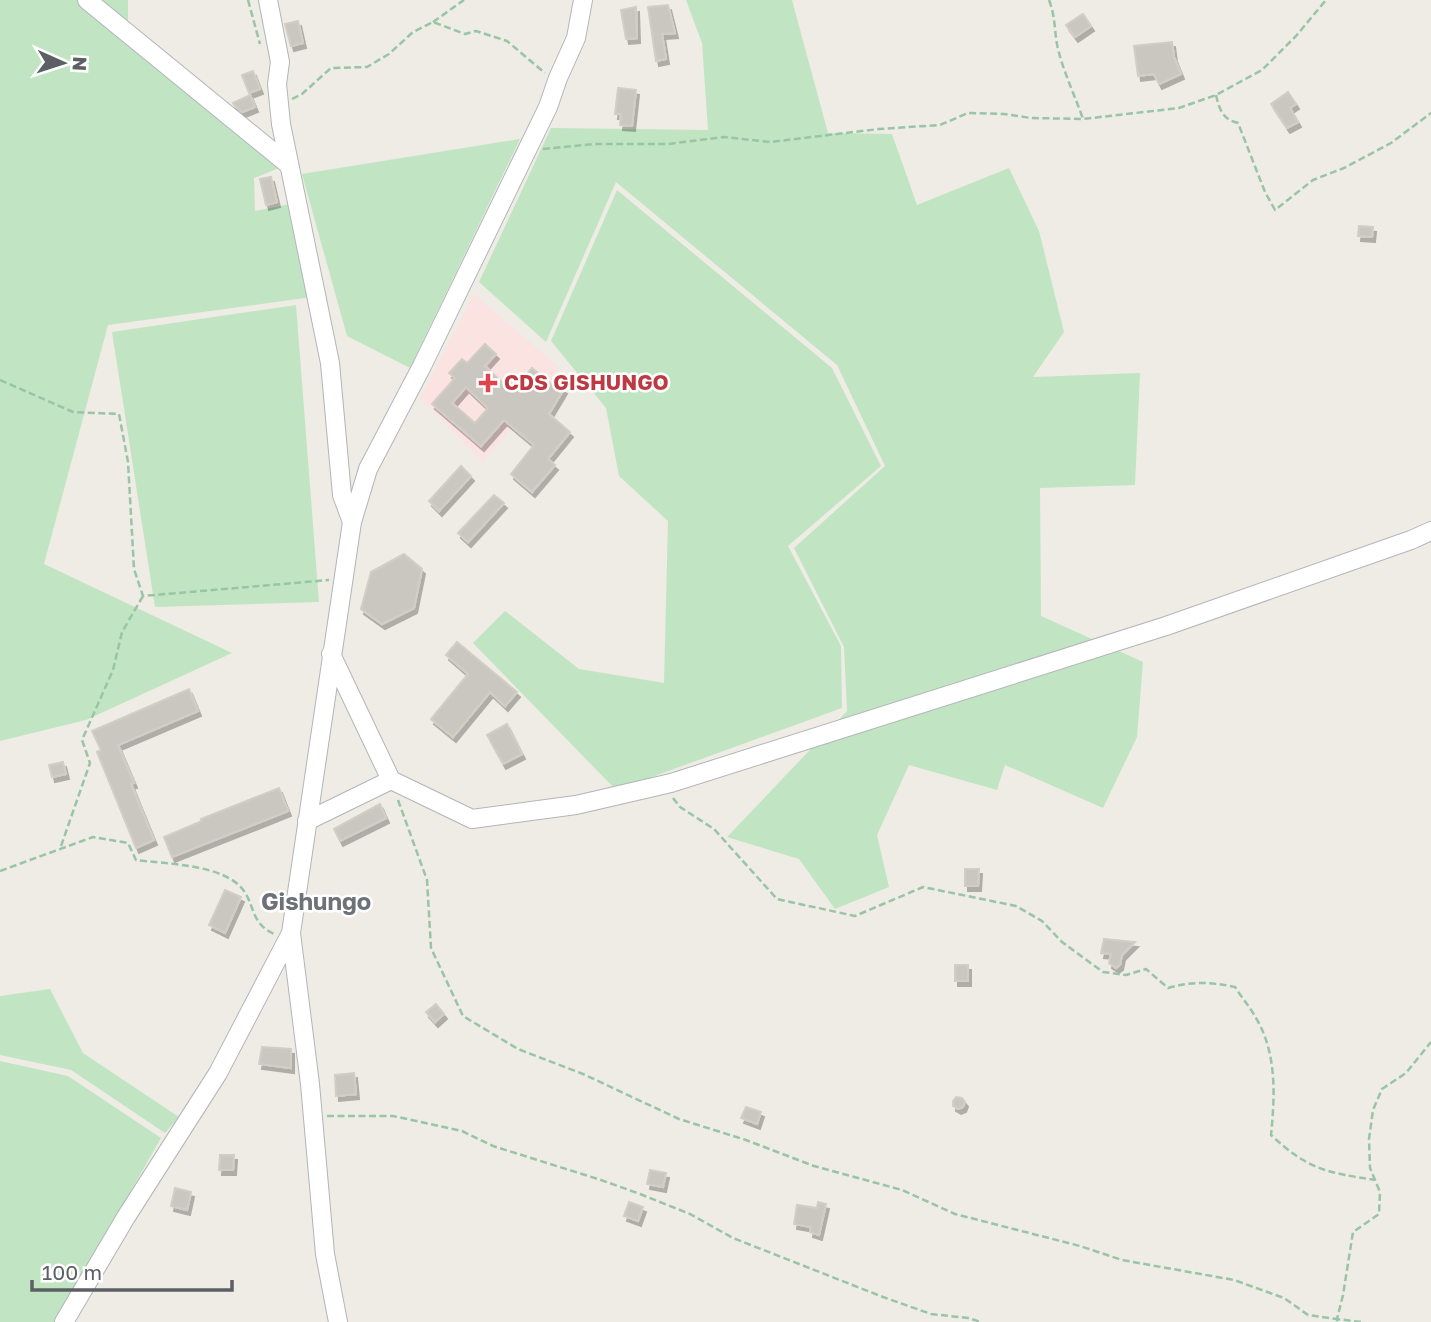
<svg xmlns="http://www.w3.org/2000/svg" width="1431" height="1322" viewBox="0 0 1431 1322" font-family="'Golos Text',sans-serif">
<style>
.medical{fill:#fbe3e1}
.green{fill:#c1e5c2}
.building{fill:#cac7c1;stroke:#d3cec3;stroke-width:2;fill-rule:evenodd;filter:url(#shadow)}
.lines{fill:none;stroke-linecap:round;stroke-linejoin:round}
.minor-casing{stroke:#b2b5b9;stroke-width:20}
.path{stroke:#99c4a6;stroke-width:2.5;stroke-dasharray:7 3.5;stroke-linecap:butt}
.minor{stroke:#fff;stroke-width:18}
.health-dot{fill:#e0444e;stroke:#fff;stroke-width:2.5}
.labels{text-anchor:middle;stroke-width:5;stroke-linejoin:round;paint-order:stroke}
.health-label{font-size:21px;font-weight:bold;fill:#be3a42;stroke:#fff;text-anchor:start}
.quarter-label{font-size:24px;font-weight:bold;fill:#6d7276;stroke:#fff}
</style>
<defs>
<filter id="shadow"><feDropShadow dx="3" dy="5" stdDeviation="0" flood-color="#0004"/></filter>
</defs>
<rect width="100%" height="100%" fill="#eeece4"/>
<path class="medical" d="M474,294L560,368L483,462L420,398Z"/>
<path class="green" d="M0,0H128V30L279,168L254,178L255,211L290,204L312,297L108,325L44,564L232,653L86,720L0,741Z
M686,0H792L828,133L892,134L917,205L1009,168L1039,231L1064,332L1033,377L1140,373L1135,485L1040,488L1041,616L1143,662L1137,737L1103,808L1005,765L997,790L909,765L877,835L889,887L835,909L799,859L727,837L847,711L844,647L794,548L885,466L837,365L616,182L546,342L479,282L551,128L708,130L702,43Z
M520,139L410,368L347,336L302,174Z
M617,190L832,368L881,466L788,546L841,646L842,708L616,790L473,643L505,611L579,669L664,683L668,521L619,476L606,408L551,341Z
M296,305L319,602L155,607L112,332Z
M50,989L83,1053L179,1117L165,1133L71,1070L0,1055V996Z
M0,1061L68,1076L161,1138L56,1322H0Z"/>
<path class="building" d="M668,5L675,33L662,34L666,59L656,61L648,7Z
M636,7L637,38L626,39L621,10Z
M1083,14L1091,26L1075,37L1066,25Z
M298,21L303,43L291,46L285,24Z
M1172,42L1174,57L1181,74L1159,84L1154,74L1138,76L1134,46Z
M253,71L260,89L249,93L242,75Z
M618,88L636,90L632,126L620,125L621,114H615Z
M1288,92L1296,104L1290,108L1298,122L1287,128L1271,104Z
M250,95L255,107L242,112L234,105L233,103Z
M271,177L277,202L266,205L260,179Z
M1359,226L1373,227L1372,237L1358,236Z
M485,344L496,354L485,366L507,387L517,375L523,379L532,368L552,385L553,383L564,389L549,414L570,432L548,459L555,465L532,492L511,474L534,445L504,420L481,446L432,404L455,378L449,373L462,359L467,363ZM466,387L488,408L475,423L452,403Z
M461,466L471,476L439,511L429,501Z
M494,495L504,503L468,542L458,533Z
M404,554L422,569L414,608L382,624L361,609L371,572Z
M457,642L517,692L505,706L490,692L453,737L431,719L468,674L446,655Z
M189,689L198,711L118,745L134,783L131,784L154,840L136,848L97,752L101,750L92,731Z
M507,724L522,754L503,764L487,735Z
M63,762L66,774L52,777L49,765Z
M279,788L288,811L172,857L164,837L202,821L201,819Z
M380,804L386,818L340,841L334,829Z
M965,869H979L978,886H965Z
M225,890L241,897L225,933L209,925Z
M1104,939L1135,942L1122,955L1120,965L1116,968L1109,963L1111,954L1101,953Z
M955,965H968V981H955Z
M436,1004L444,1014L435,1022L426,1012Z
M262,1047L291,1049V1068L259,1064Z
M354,1073L356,1094L336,1096L335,1075Z
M956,1097L962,1098L965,1102L963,1107L958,1109L953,1106V1101Z
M746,1107L761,1112L757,1124L741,1118Z
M220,1155H234L233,1170H219Z
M650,1170L666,1173L663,1187L647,1184Z
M175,1188L191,1192L187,1210L171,1206Z
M629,1202L643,1207L638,1221L624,1216Z
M818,1202L826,1204L819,1235L810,1232L811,1227L794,1224L797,1205L817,1208Z"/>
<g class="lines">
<defs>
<path id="minor" d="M87,0L289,165
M268,0L280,62L277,84L281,124L330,363L342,495L352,522
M331,654L391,780
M307,821L391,780L472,819L576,805L671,783L1166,626L1411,540L1431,531
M291,933L310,1084L325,1254L338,1322
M64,1322L126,1217L218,1073L291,933L352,522L368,469L422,366L548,107L558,78L576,38L583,0"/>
</defs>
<use href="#minor" class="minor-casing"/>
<path class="path" d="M248,0L260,44
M1049,0C1056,18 1054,32 1058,49C1064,73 1075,96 1083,119
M433,22L464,0
M1216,95C1219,109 1223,120 1238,123L1265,192L1275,210L1313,180L1344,168L1391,143L1431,113
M292,99L302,94L331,68L367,67L389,54L413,32L433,22L465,34L476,31L507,41L545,73
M543,149L594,144H668L724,137L770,142L879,129L940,125L968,113L1004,114L1031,118L1083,119L1179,108L1216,95L1262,70L1296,36L1326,0
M0,380L73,412L119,414L128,462L134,569L143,596L329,580
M673,798L680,807L714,829L777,899L855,916L923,887L1016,906L1042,921L1062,942L1103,972L1126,975L1146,969L1168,988C1192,981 1211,982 1235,987C1242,998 1250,1007 1256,1018C1277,1053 1275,1096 1271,1135C1309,1170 1325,1172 1375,1180
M398,800L427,880L431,948L463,1016L518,1049L583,1074L679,1119L746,1140L814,1166L902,1190L955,1214L1080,1246L1122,1260L1234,1280L1284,1298L1308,1315L1337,1319V1322
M61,846L90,763L82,740L113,670L122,632L143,596
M0,871L93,837L128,843L136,860C166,864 225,864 244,891C255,907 251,923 274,934
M327,1116H393L462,1131L493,1146L601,1180L640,1194L690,1214L733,1238L883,1297L931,1314L968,1318L981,1322
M1361,1322L1337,1319L1343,1295L1353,1232L1379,1214L1380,1192L1370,1168L1369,1139L1373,1110L1382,1089L1406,1073L1431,1042"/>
<use href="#minor" class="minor"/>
</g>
<path class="health-dot" d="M484.5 372.5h7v7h7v7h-7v7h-7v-7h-7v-7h7z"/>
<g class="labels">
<g class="health-label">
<text x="504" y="390">CDS GISHUNGO</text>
</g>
<g class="quarter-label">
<text x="316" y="910">Gishungo</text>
</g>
</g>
<g transform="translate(63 63) rotate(93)" stroke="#ffffff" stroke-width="5" paint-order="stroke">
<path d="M0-5L12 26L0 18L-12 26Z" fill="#5c6064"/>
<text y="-10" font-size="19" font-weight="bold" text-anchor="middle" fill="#5c6064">N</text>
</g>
<path d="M32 1280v10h200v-10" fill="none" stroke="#5c6064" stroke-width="3.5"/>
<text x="42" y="1280" font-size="21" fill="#5c6064" stroke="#ffffff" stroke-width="5" paint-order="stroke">100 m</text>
</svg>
